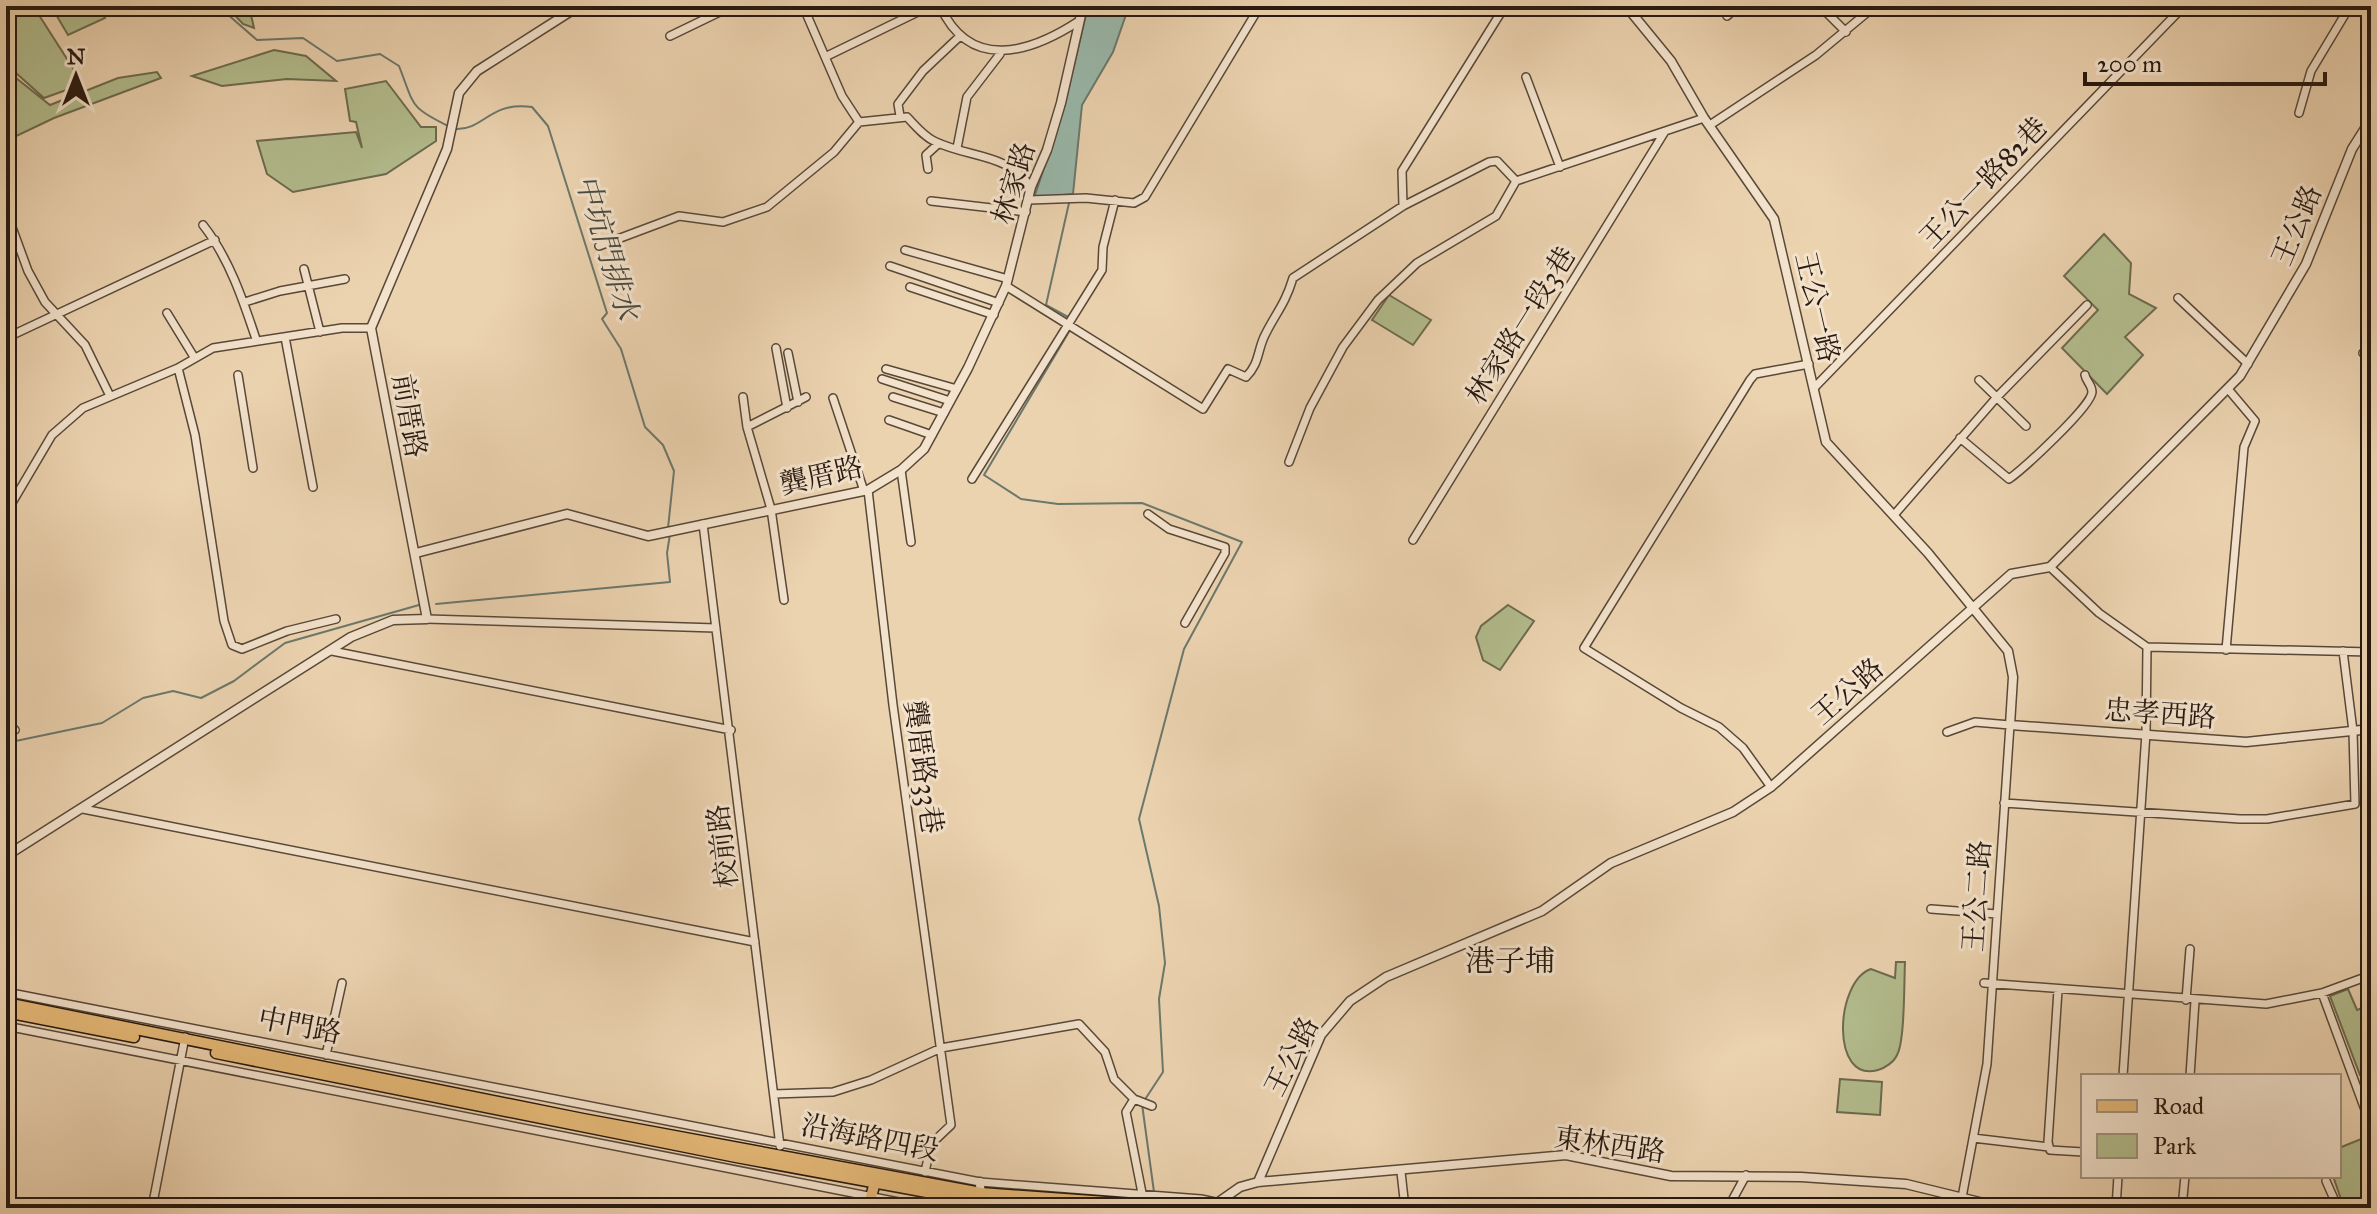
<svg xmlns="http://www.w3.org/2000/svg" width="2377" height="1214" viewBox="0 0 2377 1214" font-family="'IM FELL Great Primer','Noto Serif TC',serif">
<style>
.green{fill:#b3bd8e;stroke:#6d6b4f;stroke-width:2}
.water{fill:#99b8ab;stroke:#6b786d;stroke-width:2}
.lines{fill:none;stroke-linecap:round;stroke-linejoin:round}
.stream{stroke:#6b786d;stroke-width:2}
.minor-casing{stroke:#584838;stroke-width:10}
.tertiary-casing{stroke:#584838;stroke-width:11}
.primary-casing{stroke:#271910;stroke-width:13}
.minor{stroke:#f3e2cc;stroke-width:7}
.tertiary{stroke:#f3e2cc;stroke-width:8}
.primary{stroke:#e6ba78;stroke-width:10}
.labels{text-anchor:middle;stroke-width:6;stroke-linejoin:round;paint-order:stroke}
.street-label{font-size:28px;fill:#271910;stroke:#f3e2cc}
.water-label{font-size:30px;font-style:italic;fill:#49493e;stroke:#f3e2cc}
.neighbourhood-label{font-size:30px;fill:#271910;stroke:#f3e2cc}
</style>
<rect width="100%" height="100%" fill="#ecd3b0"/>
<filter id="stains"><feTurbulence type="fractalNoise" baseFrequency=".0025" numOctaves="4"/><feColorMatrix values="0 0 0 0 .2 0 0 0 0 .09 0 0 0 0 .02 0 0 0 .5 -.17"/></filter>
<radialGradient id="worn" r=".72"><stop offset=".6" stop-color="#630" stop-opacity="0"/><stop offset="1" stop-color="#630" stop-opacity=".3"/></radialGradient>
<path class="green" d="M6,6H37V12L83,84L44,98L6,64Z
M51,6H100L105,18L68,35Z
M226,6H249L254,28L243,24Z
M274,50L306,56L336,81L287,79L222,86L192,76Z
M6,70L50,105L118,78L157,72L161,78L54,118L6,141Z
M386,81L421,127H436V141L386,174L293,192L267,174L257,141L356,132L362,148L356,122L350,121L345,89Z
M2104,234L2131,263L2129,294L2156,308L2125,337L2143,355L2107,394L2062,348L2098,310L2064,276Z
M1389,295L1431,320L1413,345L1372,320Z
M1508,605L1534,621L1500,670L1483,660L1476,637L1481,626Z
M1896,962H1905C1904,981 1905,1041 1897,1055C1894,1062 1885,1068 1878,1070C1830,1084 1835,981 1871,969L1895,978Z
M2348,989L2357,1010L2371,1005V1073L2360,1075L2330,996Z
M1840,1079L1882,1082L1880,1115L1837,1112Z
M2366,1137L2371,1149V1204L2344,1208L2333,1176H2339V1148Z"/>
<path class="water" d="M1088,6H1129L1113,52L1082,105L1073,194L1034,198L1064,108Z"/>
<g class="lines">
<path class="stream" d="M218,6L257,40L303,38L337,61L380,54L399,66C415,107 409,107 450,127
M456,129C484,130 490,101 532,107L548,126L607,313L602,319L621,349L645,427L663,445L674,471L668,528
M1068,317L1046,305L1069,203
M1070,330L984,475L1021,499L1058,504L1142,503L1242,542L1184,649L1139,819L1159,906L1165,963L1159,999L1163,1072L1142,1104L1154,1192
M436,604L670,582L667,553L670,534
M6,743L102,723L143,698L173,691L201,698L234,681L285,643L419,605"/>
<defs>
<path id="minor" d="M803,6L842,96L859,122
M940,6C970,72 1030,53 1079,21
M1820,6L1846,32
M1727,16L1738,6
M670,36L732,6
M825,57L930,6
M1526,77L1560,167
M2299,113L2311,71L2350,6
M900,116L898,104L923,71L959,37
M859,122L907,117C915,125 924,137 936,142C970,158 1007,153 1031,187
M1710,125L1816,55L1875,6
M957,148L967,97L1000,54
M928,169L926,155L938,144
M1516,181L1704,118
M1029,200L1086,198L1134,203L1145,197L1260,6
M931,201L1026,212
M1403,206L1402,171L1505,6
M6,211L28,271L45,302L85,345L110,396
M203,225C229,258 243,300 256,339
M599,246L679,216L723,222L767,207L834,152L859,122
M905,250L1008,279
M890,266L999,303
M304,269L320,332
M1006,286L1203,409L1228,369L1246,377C1259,364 1257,353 1264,337C1275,314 1285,305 1293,278L1403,206L1489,162L1497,161L1516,181
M910,287L994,315
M2178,298L2248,364
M245,302L280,291L345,279
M167,313L194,357
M285,337L313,487
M6,338L215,240
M776,348L787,408
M788,353L798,402
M2363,353H2371
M178,368L195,435L224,621L232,645L242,649L287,631L336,619
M886,369L957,389
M238,375L253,468
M882,379L950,401
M1979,380L2026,426
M1814,388L2184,6
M743,397L747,427L771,509L784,600
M893,397L944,413
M833,398L864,491
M889,420L932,435
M747,427L806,397
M1960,438L2009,479C2023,469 2092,406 2092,392C2092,385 2086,381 2085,375
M1289,462L1310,408L1343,347L1378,300L1417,263L1496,216L1516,181
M901,470L911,542
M972,479L1102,270L1103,247L1115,200
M868,490L893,705L951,1125L931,1144L925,1172
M6,513L52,435L83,408L178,368L213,348L342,328H371
M1148,514L1169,529L1225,547V553L1185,623
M1894,515L1997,397L2087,305
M703,524L780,1146
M1413,540L1664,133
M2050,567L2099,613L2147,647L2371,652
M427,619L716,628
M2226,650L2244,447L2255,421L2228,389
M332,651L731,730
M6,721L15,730
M1947,732L1975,722L2010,725L1987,1064L1960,1208
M1771,787L1743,748L1719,727L1681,708L1584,648L1750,380L1755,374L1809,364
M2004,803L2240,819H2267L2355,804L2353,731L2343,651
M83,809L755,942
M1931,909L1997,914
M1984,983L2266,1004L2322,993L2371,975
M2058,990L2048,1142L2050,1150L2083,1152
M6,992L980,1182L1201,1199L1243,1208
M2322,993L2371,1126
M2186,1000L2190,949
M6,1026L929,1208
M326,1055L342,983
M2123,1076L2146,733L2147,647
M2190,1076L2195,1001
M774,1094L833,1092L871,1080L941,1048L1079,1024L1105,1052L1114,1079L1134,1099L1126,1112L1143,1198
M1134,1099L1152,1106
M1973,1138L2049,1147
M1401,1172L1405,1208
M2326,1181L2338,1208
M152,1208L185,1037
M1728,1208L1746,1175
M1950,1208L1960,1197
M2116,1208L2118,1176
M2182,1208L2185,1176"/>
<path id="tertiary" d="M1626,6L1671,61L1704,118L1774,219L1826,442L1928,553L2008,651L2013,677L2010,725L2246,742L2371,729
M416,553L567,514L648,536L868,490L901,470L924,449L968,368L1006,286L1031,187L1047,150L1061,103L1083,6
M6,856L351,637L393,620L427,619L371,328L447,149L459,93L477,71L579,6
M980,1182L981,1208
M1258,1182L1321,1035L1350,1001L1386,977L1542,911L1611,863L1733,812L1771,787L2011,574L2050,567L2240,376L2306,264L2352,149L2371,119
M1218,1208L1220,1201L1240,1187L1258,1182L1566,1155L1671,1176L1801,1177L1906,1184L2004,1208"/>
<path id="primary" d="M6,1003L583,1119L981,1193L1189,1208
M6,1012L134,1037
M216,1053L736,1157L981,1202L1036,1208
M871,1197L875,1182"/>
</defs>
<use href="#minor" class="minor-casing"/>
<use href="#tertiary" class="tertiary-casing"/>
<use href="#primary" class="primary-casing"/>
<use href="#minor" class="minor"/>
<use href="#tertiary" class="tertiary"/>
<use href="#primary" class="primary"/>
</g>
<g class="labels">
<g class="street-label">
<text transform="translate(1983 182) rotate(-46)" y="10">王公一路82巷</text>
<text transform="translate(1013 183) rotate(-73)" y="10">林家路</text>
<text transform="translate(2296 225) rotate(-67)" y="10">王公路</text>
<text transform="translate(1818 307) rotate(77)" y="10">王公一路</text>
<text transform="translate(1520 325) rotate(-58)" y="10">林家路一段3巷</text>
<text transform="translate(410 416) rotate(80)" y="10">前厝路</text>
<text transform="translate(821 475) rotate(-13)" y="10">龔厝路</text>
<text transform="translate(1847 691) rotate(-41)" y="10">王公路</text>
<text transform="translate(2160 713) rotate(4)" y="10">忠孝西路</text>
<text transform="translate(924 767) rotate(82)" y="10">龔厝路33巷</text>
<text transform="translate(722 846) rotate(-97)" y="10">校前路</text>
<text transform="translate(1976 896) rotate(-86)" y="10">王公二路</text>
<text transform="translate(300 1025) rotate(11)" y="10">中門路</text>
<text transform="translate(1291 1056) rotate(-63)" y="10">王公路</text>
<text transform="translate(870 1137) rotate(11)" y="10">沿海路四段</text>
<text transform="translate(1610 1144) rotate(8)" y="10">東林西路</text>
</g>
<g class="water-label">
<text transform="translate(607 247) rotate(73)" y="10">中坑門排水</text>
</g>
<g class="neighbourhood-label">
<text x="1510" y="971">港子埔</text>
</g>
</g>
<rect width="2377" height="1214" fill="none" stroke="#ecd3b0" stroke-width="32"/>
<rect x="8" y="8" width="2361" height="1198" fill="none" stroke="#271910" stroke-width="4"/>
<rect x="16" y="16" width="2345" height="1182" fill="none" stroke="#271910" stroke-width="2"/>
<rect x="2081" y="1074" width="260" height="104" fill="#f3e2cc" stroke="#a19281" stroke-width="2"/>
<rect x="2097" y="1100" width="40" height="12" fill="#e6ba78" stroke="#a19281" stroke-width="2"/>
<text x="2153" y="1114" font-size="24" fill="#271910">Road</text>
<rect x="2097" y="1134" width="40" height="24" fill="#b3bd8e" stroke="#a19281" stroke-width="2"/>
<text x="2153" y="1154" font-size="24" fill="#271910">Park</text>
<g transform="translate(76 76)" stroke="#f3e2cc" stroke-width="6" paint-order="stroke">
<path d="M0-6L14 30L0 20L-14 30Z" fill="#271910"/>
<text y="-12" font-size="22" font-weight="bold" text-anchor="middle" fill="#271910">N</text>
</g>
<path d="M2085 72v12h240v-12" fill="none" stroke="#271910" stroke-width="4"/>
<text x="2097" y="72" font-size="24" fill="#271910" stroke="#f3e2cc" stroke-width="6" paint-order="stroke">200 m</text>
<rect width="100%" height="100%" filter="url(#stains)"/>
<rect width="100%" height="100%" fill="url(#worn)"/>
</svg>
